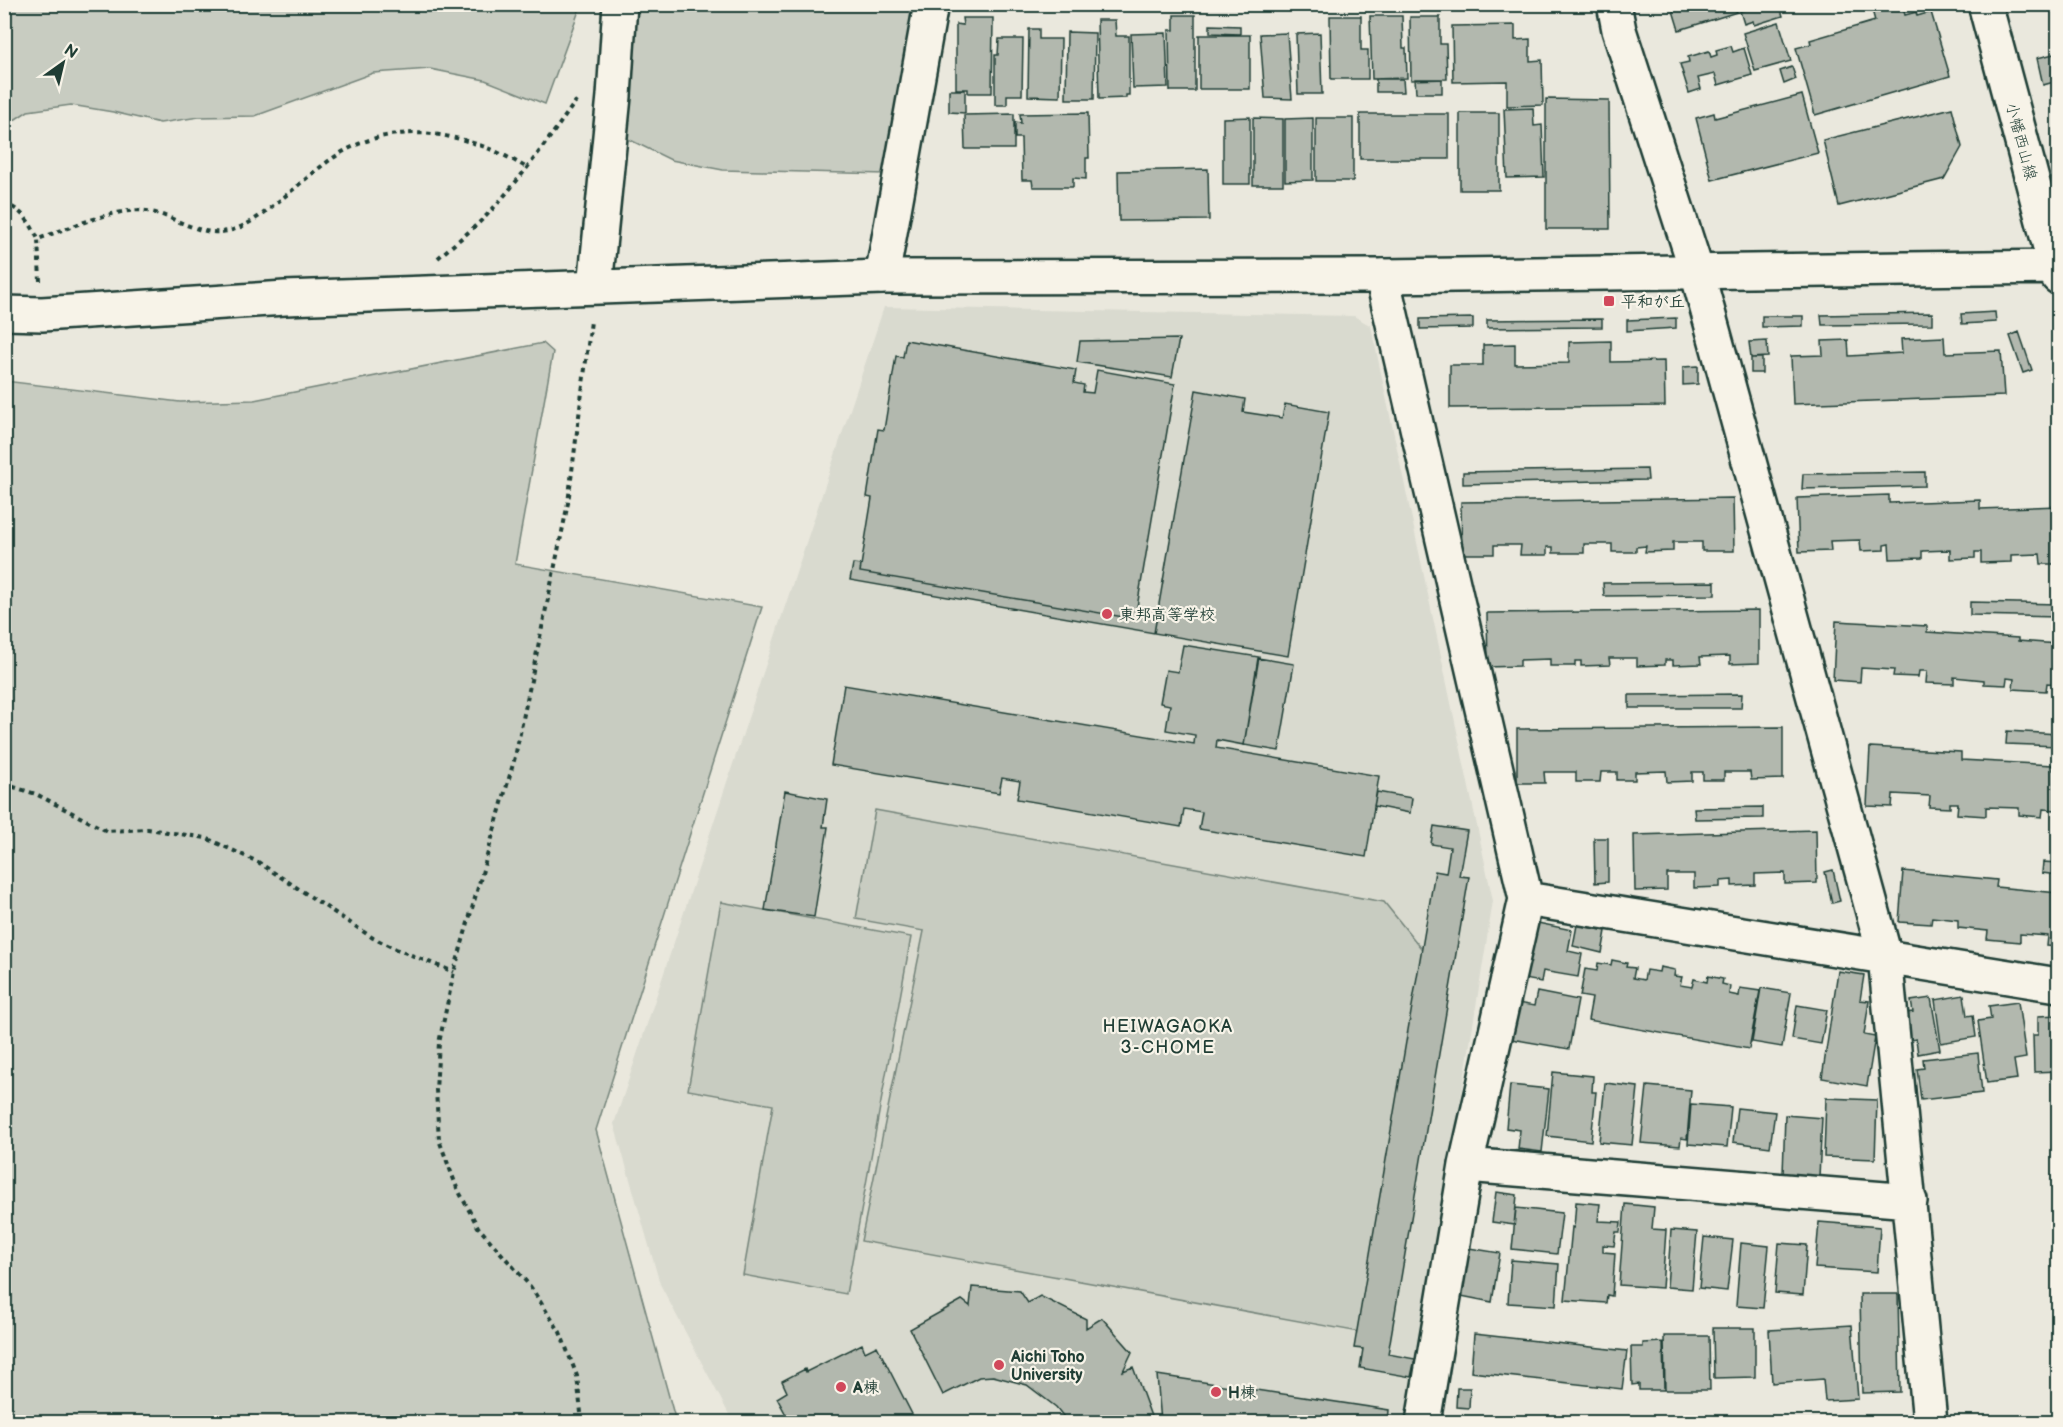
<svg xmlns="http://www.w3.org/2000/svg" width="2063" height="1427" viewBox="0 0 2063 1427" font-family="'Balsamiq Sans','Klee One',sans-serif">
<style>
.built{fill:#d9dacf}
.green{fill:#c8ccc1;stroke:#74847a;stroke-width:1.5}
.building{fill:#b2b8ae;stroke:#1f3d34;stroke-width:1.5}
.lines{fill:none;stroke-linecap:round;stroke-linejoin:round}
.minor-casing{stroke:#1f3d34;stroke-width:38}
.tertiary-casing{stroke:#1f3d34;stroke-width:38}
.path{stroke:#1f3d34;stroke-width:4;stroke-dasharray:4.5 4.5;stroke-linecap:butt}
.minor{stroke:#f7f3e8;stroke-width:33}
.tertiary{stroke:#f7f3e8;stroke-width:33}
.poi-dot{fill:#d1495b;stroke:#f7f3e8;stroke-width:2}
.labels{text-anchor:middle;stroke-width:4.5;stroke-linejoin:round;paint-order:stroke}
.street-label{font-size:16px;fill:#1f3d34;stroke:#f7f3e8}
.poi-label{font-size:16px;font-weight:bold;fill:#1f3d34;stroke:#f7f3e8;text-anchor:start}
.neighbourhood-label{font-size:18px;letter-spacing:1.5px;fill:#1f3d34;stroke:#f7f3e8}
</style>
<rect width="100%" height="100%" fill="#eae8dd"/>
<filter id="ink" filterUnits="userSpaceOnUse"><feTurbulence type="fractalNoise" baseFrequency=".0167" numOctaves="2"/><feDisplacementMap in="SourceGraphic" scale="12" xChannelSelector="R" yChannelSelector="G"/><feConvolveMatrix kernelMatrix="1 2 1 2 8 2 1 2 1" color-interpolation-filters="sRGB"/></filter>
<g filter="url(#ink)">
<path class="built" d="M884,307L1354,316L1371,326L1493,901L1409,1422H733L660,1284L614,1124Z"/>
<path class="green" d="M5,4H581V5L545,104L485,80L430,69L373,73L255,116L199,117L160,123L113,112L71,105L28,111L5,126Z
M633,5H919L886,174L723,170L671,160L624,137Z
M543,343L553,352L515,564L762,607L596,1130L676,1422H5V381L180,402L254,400Z
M875,810L1384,902L1425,953L1359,1332L861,1241L924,931L856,919Z
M721,902L911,937L846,1294L743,1275L773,1105L688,1090Z"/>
<path class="building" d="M1671,4H1734L1737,12L1679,30Z
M1743,4H1779L1783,16L1754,25L1753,21L1744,24L1740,11L1745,10Z
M1902,4L1905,15L1916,12L1917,16L1931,12L1950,76L1815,115L1796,48L1811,44L1810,40L1875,21L1872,10L1892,4Z
M1174,15H1195V91H1170L1169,30H1174Z
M1330,16H1361V50H1368V79H1331Z
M1370,16H1402L1403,48H1406L1407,78L1372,79Z
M1410,17H1440V44H1446L1447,79L1411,80Z
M962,18H993L992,93H968V89H956V24L963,25Z
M1097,20H1115L1116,36H1129V95H1126V98L1099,99Z
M1779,22L1791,61L1755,71L1743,33Z
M1210,25L1240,26V34L1210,33Z
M1515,25V40L1530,39V61L1542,60L1543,105L1507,106V81L1453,82L1452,26Z
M1029,29H1039V39H1061L1060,97L1028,96Z
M1067,32L1095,33L1094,99H1066Z
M1166,33L1168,87L1133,88L1131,34Z
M1287,33L1292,99L1265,98L1260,34Z
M1320,33L1322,94H1298L1296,34Z
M1199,35H1250V89H1199Z
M999,39H1023L1022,95H1007V105H995V55H998Z
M1731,46L1733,52L1744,48L1752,75L1718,85L1715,74L1698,78L1701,89L1689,93L1680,64L1689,62L1688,57L1709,51L1711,57L1717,55L1716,50Z
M2058,53V81L2043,85L2037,58Z
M1792,67L1796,79L1784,84L1780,71Z
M1376,79H1403L1404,92H1376Z
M1415,79H1442V93H1416Z
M949,90H965V113L949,112Z
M1802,95L1818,153L1712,180L1696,118L1714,113L1715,118Z
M1546,99L1609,100L1610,229H1546Z
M1533,108L1534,126L1542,125L1544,177L1507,178L1504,109Z
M1952,108L1962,147L1944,179L1839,206L1823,140Z
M1088,113L1089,158H1086V179L1073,178V187H1033L1032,180H1022L1021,138H1015V122L1021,123L1020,114Z
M1460,113H1499V190H1460Z
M1014,114V149H965L964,115Z
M1360,114H1449V159H1360Z
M1250,117V184H1223V118Z
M1253,118L1283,119V185H1253Z
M1313,118V180L1285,181V119Z
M1316,118H1353V181H1316Z
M1208,169L1209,220L1119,221L1118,171Z
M1995,312L1996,322L1962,324L1961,314Z
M1932,313V324L1822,325L1821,315Z
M1762,316H1803V326L1762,327Z
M1473,318V328L1420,329V319Z
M1676,318V328L1627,331V320Z
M1602,319V327L1487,328V320Z
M2019,332L2032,370L2023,373L2010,336Z
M1944,337L1945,353L2001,351L2004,396L1793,404L1791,356L1823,355L1822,341L1848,340L1849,356L1902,353L1901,339Z
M1179,339L1172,377L1077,362L1080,341Z
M906,340L1076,370L1074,383L1084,385L1083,392L1093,393L1097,370L1175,384L1135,619L860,572L872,498L867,497L878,429L884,430L896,356L903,357Z
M1611,341V362L1664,361L1665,406L1450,408V365H1483V345L1515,344V364L1569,363V342Z
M1767,341L1768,357L1751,358L1749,342Z
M1751,358H1762V373H1751Z
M1698,366V384L1683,385V367Z
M1196,390L1245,399L1243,412L1282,418L1285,404L1329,412L1288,656L1154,633Z
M1647,469L1648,480L1463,484V472Z
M1925,472V486L1802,489L1803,474Z
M1889,495V503L1980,500V509L2058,506V564H2041L2040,554L2011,555V562L1981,563V552H1975V558L1950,559V550L1922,551V558L1890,559L1889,544L1884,545V550L1861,551L1860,540L1830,541L1831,551L1799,552L1797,498Z
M1733,498L1734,551H1702V542H1673V551L1645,552L1646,546L1636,547V552H1612V544H1584V553H1553V547H1547V555H1520L1521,545H1494V554H1462L1461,502Z
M853,564L861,565L860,572L1135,619L1137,612L1157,616L1154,633L850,580Z
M1715,582V595L1604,596L1603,583Z
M1970,602L2058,604V617L1970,615Z
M1759,610V663L1730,664V656L1700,657L1701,664L1673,665V660H1665V665L1637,666V658H1609L1610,665L1581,666V661H1575V666H1550V659L1520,660V666L1488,667L1487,613Z
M1836,621L1927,626V632L2018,638V641L2058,644V684L2047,683L2046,691L2013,689L2014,679L2007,678L2006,685L1984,684V680L1954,677V684L1926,683L1927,671H1919L1918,677L1893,676L1894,670L1861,668L1860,682L1833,680Z
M1183,645L1259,657L1244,745L1217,740L1216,748L1379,776L1366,857L1199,829L1202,812L1184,809L1181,827L1017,799L1020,781L1002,778L999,793L831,765L844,685L1194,744L1195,735L1166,730L1170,705L1160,703L1166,670L1178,672Z
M1258,658L1294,664L1279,751L1244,745Z
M1742,694L1741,708H1629V695Z
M1783,727V779L1751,780L1750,772H1724V780H1703V772H1692V781L1667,782L1666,771L1635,772V780H1617V772H1601L1600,782H1576V772H1544L1545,783H1517V729Z
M2007,731L2058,734V746L2006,744Z
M1870,747L1961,752V760L2053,765V770H2058V829L2055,828L2056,810L2043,809L2042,817L2019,815V808L1986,807V816L1957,814L1958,803H1950V808L1929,807L1930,796L1893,794L1892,807L1867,806Z
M785,791L827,799L823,827H828L814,917L765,910Z
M1377,792L1412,798L1410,813L1374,806Z
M1763,807V818L1695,819L1694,808Z
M1434,826L1467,831L1459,876L1469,877L1388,1354L1415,1359L1411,1377L1360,1368L1363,1349L1354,1348L1435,871L1446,873L1450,847L1431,844Z
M1816,830L1817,883L1785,884V873L1755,874V885L1732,886V880L1720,881V887L1694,888V874H1667V890L1635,891L1634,835Z
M1594,838H1608V882L1595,883Z
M2043,862L2058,863V875L2042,873Z
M1833,870L1840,901L1832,903L1825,872Z
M1903,871L1997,880L1996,887L2058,893V947L2047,946L2048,936L2020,934V942L1987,939L1988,931L1958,928V920L1932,917L1931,924L1899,922Z
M1538,923L1572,930L1568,951L1582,954L1578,977L1543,971L1541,982L1524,979L1527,935L1535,936Z
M1577,925L1606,931L1602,953L1573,946Z
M1612,960L1627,963L1626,967L1635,968L1633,978L1644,980L1646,970L1659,972L1660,967L1675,970L1674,976L1682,977L1680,985L1692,987L1694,979L1707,982L1708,976L1723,979L1722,984L1730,986L1729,994L1739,996L1740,988L1760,991L1749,1049L1588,1020L1592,998L1580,996L1585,969L1597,971L1598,963L1611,965Z
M1838,971L1864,975L1860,1000L1869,1001L1864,1035L1875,1037L1867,1086L1822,1078Z
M1761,988L1791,993L1782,1047L1752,1042Z
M1537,992L1578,1000L1569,1049L1511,1039L1518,1003L1534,1006Z
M1964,995L1967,1016L1973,1015L1976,1037L1941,1043L1935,1000Z
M1931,998L1940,1050L1918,1054L1916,1039L1911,1040L1906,1013L1913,1012L1911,1001Z
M2018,1002L2026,1058L2014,1060L2017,1079L1987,1083L1978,1021L1991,1019L1989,1006Z
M1797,1005L1827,1010L1821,1044L1792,1039Z
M2058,1015V1071L2034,1072L2033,1035H2038V1016Z
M1978,1053L1982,1093L1921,1100L1917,1069L1924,1068L1923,1059Z
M1553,1072L1593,1076L1592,1092H1596L1591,1141L1547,1136Z
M1605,1083L1638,1087L1632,1145L1599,1142Z
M1510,1085L1549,1089L1542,1152L1518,1149L1520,1130L1506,1128Z
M1647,1086L1691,1090L1687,1139L1681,1138L1680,1146L1641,1143Z
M1826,1098L1877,1100L1875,1159L1824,1157Z
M1691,1104L1731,1107L1727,1147L1688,1144Z
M1737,1108L1775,1112L1770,1147L1733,1142Z
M1785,1115L1822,1118L1819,1176L1783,1174Z
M1496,1192L1517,1195L1514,1225L1492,1222Z
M1576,1202L1600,1204L1598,1221L1621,1222L1620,1232H1616L1614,1246L1603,1245V1252L1615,1253L1612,1296L1607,1295L1606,1303L1565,1300L1572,1227L1574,1228Z
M1625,1204L1654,1207L1652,1229L1666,1230L1662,1288L1619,1285Z
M1516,1208L1562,1213L1557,1254L1512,1249Z
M1819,1222L1880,1227L1877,1272L1815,1268Z
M1671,1230L1697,1232L1692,1289L1667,1287Z
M1704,1237L1733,1240L1727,1291L1699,1288Z
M1741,1243L1769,1246L1763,1308L1736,1306Z
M1779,1243L1807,1245L1803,1295L1775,1293Z
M1469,1248L1500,1253L1492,1302L1461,1296Z
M1511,1260L1559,1264L1556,1306L1508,1303Z
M972,1287L1020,1291L1028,1303L1040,1296L1086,1319V1328L1102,1318L1132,1352L1123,1371L1133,1367L1152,1419L1148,1422H1068L1056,1407L1027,1385L993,1376L979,1377L943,1395L910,1329L962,1300L970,1306Z
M1860,1294H1898L1900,1392L1862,1393Z
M1852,1325L1858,1399L1825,1401L1823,1379L1772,1383L1769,1330Z
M1713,1328H1755V1377L1714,1378Z
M1474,1334L1627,1351L1622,1389L1471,1372Z
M1664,1336H1709L1710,1390H1665Z
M1663,1342L1664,1390H1639V1384L1632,1385L1631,1347H1643V1343Z
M862,1344L865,1352L877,1346L916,1422H790L777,1398L787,1392L782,1381L805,1369L806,1372Z
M1157,1375L1389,1410L1388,1422H1161Z
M1457,1388H1470L1469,1408L1456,1407Z"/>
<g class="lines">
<defs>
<path id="minor" d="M1614,4L1619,30L1697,272L1885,956L1930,1422
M1382,276L1526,899L1466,1165L1423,1422
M882,277L931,4
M1526,899L2058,985
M1466,1165L1910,1201"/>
<path id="tertiary" d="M1985,4L2058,277
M595,287L614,96L620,4
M4,313L42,314L285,298L882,277L1382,276L2058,267"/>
</defs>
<use href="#minor" class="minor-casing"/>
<use href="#tertiary" class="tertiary-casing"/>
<path class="path" d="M4,203C22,210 30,222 38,239
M438,258C454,244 472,230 487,215C520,180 548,140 576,101
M40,281L38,239C66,229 119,206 147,211C172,215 195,234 221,232C246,230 266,211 284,197C305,180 326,160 350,148C407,119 475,136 527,168
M4,784L36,794L107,831L148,829L206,838L258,862L373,938L396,949L454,972
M582,1422L577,1376L560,1332L530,1286L478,1227L457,1188L439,1140L436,1090L439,1043L454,972L515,757L568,503L591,321"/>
<use href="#minor" class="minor"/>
<use href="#tertiary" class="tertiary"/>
</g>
</g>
<g class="poi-dot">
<rect x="1603" y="295" width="12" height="12" rx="3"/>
<circle cx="1107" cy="614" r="6"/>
<circle cx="999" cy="1365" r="6"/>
<circle cx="841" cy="1387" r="6"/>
<circle cx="1216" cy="1392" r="6"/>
</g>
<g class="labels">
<g class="street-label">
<text transform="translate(2022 141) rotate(75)" y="6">小幡西山線</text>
</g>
<g class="poi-label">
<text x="1621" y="307">平和が丘</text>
<text x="1119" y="620">東邦高等学校</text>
<text x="1011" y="1362">Aichi Toho<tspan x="1011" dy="18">University</tspan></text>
<text x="853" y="1393">A棟</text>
<text x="1228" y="1398">H棟</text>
</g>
<g class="neighbourhood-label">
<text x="1168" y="1032">HEIWAGAOKA<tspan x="1168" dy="21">3-CHOME</tspan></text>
</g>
</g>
<rect width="2063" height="1427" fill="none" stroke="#f7f3e8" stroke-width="24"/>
<rect x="12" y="12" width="2039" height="1403" fill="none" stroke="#1f3d34" stroke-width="2" filter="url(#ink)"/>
<g transform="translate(63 63) rotate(34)" stroke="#f7f3e8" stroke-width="4.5" paint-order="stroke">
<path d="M0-4.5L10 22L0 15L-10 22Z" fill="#1f3d34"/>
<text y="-9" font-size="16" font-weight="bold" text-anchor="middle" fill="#1f3d34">N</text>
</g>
</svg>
